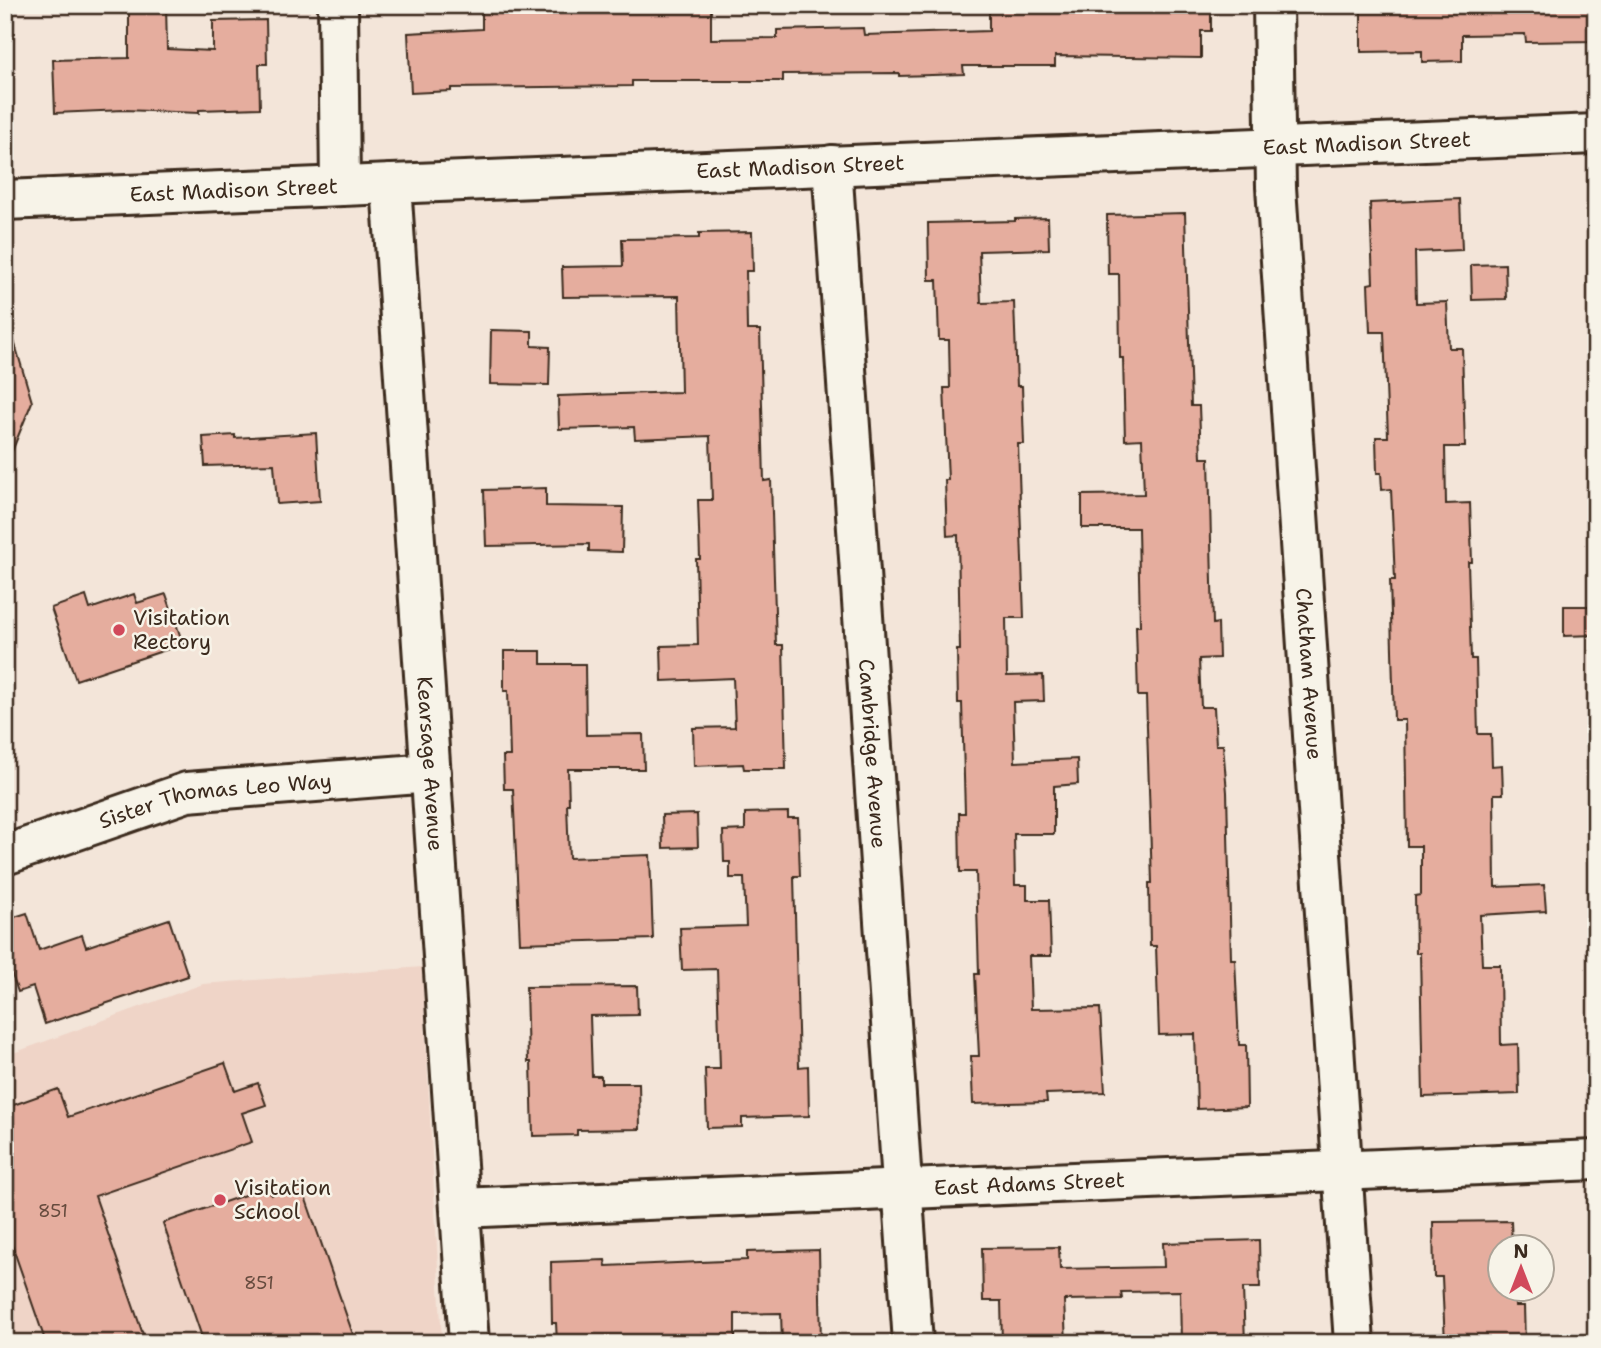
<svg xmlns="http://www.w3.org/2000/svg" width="1601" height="1348" viewBox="0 0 1601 1348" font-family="'Shantell Sans',sans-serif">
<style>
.built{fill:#efd4c7}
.building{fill:#e5ad9e;stroke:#3b2a1e;stroke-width:2}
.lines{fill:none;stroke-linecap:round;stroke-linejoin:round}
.minor-casing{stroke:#3b2a1e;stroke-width:44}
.minor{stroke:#f7f3e8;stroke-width:38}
.poi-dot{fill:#d1495b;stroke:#f7f3e8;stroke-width:2.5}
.labels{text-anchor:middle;stroke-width:5;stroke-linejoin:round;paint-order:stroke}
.number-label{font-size:18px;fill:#664b3e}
.street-label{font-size:21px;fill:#3b2a1e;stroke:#f7f3e8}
.poi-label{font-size:21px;fill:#3b2a1e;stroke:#f7f3e8;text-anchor:start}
</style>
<rect width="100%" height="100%" fill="#f3e5d9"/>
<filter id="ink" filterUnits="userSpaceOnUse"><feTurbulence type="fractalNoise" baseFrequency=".0143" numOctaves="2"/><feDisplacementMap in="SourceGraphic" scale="14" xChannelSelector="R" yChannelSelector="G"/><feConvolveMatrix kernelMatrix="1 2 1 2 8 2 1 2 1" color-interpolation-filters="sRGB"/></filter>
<g filter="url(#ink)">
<path class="built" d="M422,967L442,1343H5V1056L203,984Z"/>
<path class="building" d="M129,5H166L167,49L213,51V21L266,20L267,64H259L260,108L199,110V113L124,110L55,113L53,60L129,58Z
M482,5H711V39L777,38V30L863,28L864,35L989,31V5H1211V31H1201V58L1055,56V66H963L964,74L899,76V73L783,74V81H632V86L451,88V91L411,93L408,33L482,29Z
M1361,5H1596V41L1526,42L1525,34L1462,35V61L1422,62V51L1361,52Z
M1460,199L1462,250L1415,252L1416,303L1447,302L1449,348H1462L1465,447H1445L1446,504L1470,503L1472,562H1468L1471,659H1476L1478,734H1491L1492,766L1502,765L1503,794H1494L1495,887L1544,885L1546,911L1480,915L1482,965H1500L1501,1045L1518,1044L1519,1094L1423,1097L1420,953H1416L1415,896L1421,895V846H1407L1405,720H1394L1390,580H1395L1391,489L1382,490L1381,473H1377L1376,437H1388L1384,332H1370L1368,284L1373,283L1370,203Z
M1185,213L1191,406H1199L1201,458H1209L1213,624L1218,623L1219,658L1199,659L1201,707H1214L1216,745H1223L1227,792L1231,959H1235L1239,1045H1246L1247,1107L1197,1109L1195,1034L1159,1035L1156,946H1150L1149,883H1152L1146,696H1138L1136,626H1140L1138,528H1082V495L1144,494L1142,439L1125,440L1123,358H1120L1119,274H1108L1107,215Z
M1048,218L1049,249L979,251L981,303L1014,302L1017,386H1022L1024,444H1018L1024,618H1006L1007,676L1043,675L1044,701L1013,702L1015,762L1077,759L1078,784L1054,786V834H1014L1015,885H1027V900H1049L1051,956H1029L1031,1009L1100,1008L1105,1092L1046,1094L1047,1102L973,1104L971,1056H979L975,974H979L976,872H960L959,813H965L962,703H958L957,650H960L958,535L947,536L945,480H948L944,388H950L949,340H939L937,280H929L928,223L1015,221V219Z
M752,232L753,271H746L747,330H760L764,481L771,480L776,645H783L786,769H744L743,764L694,766L693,728L735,727L733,678L662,681L661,646L698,645L696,559H700L698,500H712L710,436L635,439L634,427L559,429L558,396L681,392L679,296L563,297L562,267L623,266L622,239L699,238V233Z
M1505,264L1506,299L1472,300L1471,265Z
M491,330L532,331V346L550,347L549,385L490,384Z
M5,334H12L32,402L6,466Z
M316,433L320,501L277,504L274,464L205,466L203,437L235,435V438Z
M546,488V506L623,507L622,552L589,551V544L486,546L484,490Z
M134,594L137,603L166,594L183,644L76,680L51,608L86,596L90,609Z
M1564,606H1596V635L1564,636Z
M504,651H541V664H585L586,735L643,734L644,769H568L569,804H567L569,858L650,855L653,939L520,943L513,789H504L503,756H510L508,691H504Z
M788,812V818H798L800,876H794L799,1067L808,1066L809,1116L742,1118V1127L707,1128L705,1069H720L717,969L682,970L680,928L746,926L744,878H730V862H724L723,831L745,830V813Z
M697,814L698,847L663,848L662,815Z
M27,913L39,950L82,935L86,947L169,919L188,976L45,1024L33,987L18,992L5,955V920Z
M637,986L638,1015L590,1016L592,1076H601V1083H639L640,1129L577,1130V1135L533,1136L531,1062H528L526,987Z
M225,1063L235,1091L258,1083L266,1105L242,1113L252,1142L95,1196L146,1343H46L5,1225V1108L58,1089L68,1117Z
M301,1185L356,1343H204L163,1223L268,1187L271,1195Z
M1511,1221L1512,1247H1500V1289H1514L1515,1306H1524L1525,1343H1445L1442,1277H1434L1433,1222Z
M1259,1240L1260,1288H1243L1245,1343H1181L1180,1291L1121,1292L1122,1299L1064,1300L1066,1343H1002L1001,1301H983L982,1248L1059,1247L1060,1269L1164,1267L1163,1243Z
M819,1250L821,1343H782L781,1313L735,1314V1343H557L556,1323H552L551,1262L605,1260L606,1266L747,1260V1252Z"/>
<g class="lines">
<defs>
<g id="minor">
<path d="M338,5L340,186"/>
<path id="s1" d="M1273,5L1276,187L1354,1343"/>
<path id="s2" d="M832,165L913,1343"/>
<path id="s3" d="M391,184L469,1343"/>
<path id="s4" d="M5,200L1596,134"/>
<path id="s5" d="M5,855L187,792L431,773"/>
<path id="s6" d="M461,1208L1596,1160"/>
</g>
</defs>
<use href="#minor" class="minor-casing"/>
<use href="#minor" class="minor"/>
</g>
</g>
<g class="poi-dot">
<circle cx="119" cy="630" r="7"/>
<circle cx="220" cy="1200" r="7"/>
</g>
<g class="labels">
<g class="number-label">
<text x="53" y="1217">851</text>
<text x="259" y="1289">851</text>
</g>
<g class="street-label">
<text dy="7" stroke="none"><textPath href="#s4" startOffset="1363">East Madison Street</textPath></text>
<text dy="7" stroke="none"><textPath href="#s4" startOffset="796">East Madison Street</textPath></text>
<text dy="7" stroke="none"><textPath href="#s4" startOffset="229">East Madison Street</textPath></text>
<text dy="7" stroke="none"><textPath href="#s1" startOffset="670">Chatham Avenue</textPath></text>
<text dy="7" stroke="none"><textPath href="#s2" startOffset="590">Cambridge Avenue</textPath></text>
<text dy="7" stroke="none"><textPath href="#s3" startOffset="581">Kearsage Avenue</textPath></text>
<text dy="7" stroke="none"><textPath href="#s5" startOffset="219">Sister Thomas Leo Way</textPath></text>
<text dy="7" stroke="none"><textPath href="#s6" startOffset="569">East Adams Street</textPath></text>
</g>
<g class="poi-label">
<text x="133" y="625">Visitation<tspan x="133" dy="24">Rectory</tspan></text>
<text x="234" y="1195">Visitation<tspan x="234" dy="24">School</tspan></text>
</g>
</g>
<rect width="1601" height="1348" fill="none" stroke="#f7f3e8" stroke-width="28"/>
<rect x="14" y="14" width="1573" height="1320" fill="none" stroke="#3b2a1e" stroke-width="2.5" filter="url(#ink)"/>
<g transform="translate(1521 1268)"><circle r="33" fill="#f7f3e8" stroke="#aca397" stroke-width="2"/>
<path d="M0-5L12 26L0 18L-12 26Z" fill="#d1495b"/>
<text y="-10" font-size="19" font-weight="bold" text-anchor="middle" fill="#3b2a1e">N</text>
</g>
</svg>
